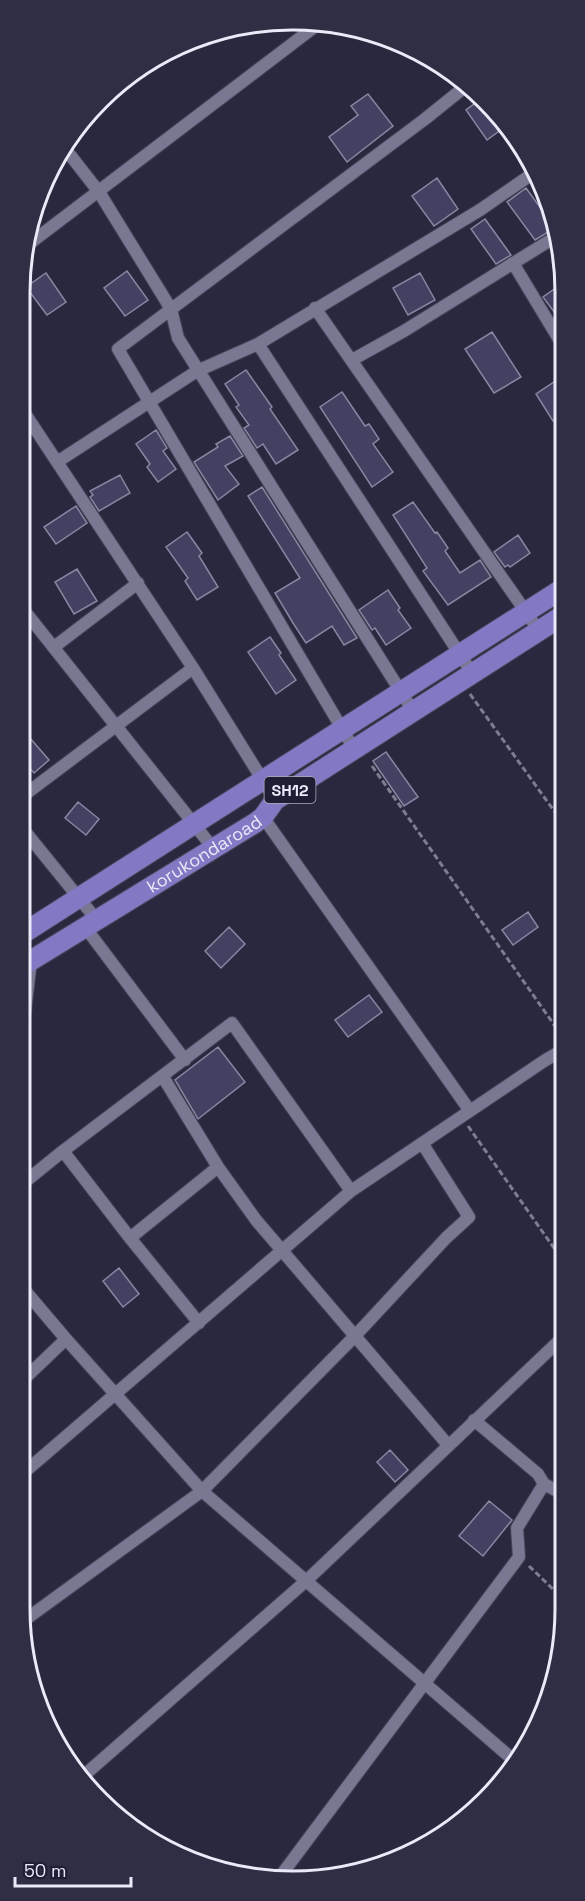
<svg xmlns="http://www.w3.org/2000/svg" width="585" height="1901" viewBox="0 0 585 1901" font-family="'Space Grotesk',sans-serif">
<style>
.building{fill:#434162;stroke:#8787a2;stroke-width:1.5}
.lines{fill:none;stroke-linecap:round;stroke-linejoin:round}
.minor-casing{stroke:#464458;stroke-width:14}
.primary-casing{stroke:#464458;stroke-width:22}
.path{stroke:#7d7d90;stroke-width:3;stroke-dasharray:6 3;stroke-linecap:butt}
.minor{stroke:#797892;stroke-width:12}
.primary{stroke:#8179c3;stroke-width:20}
.labels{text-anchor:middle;stroke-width:4.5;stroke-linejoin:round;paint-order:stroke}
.shield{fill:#201e34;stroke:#adadbe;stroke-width:1.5}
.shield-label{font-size:16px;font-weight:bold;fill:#eaeaf9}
.street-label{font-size:18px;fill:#eaeaf9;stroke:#201e34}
.rim{fill:none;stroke:#eaeaf9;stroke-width:3}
</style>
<rect width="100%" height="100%" fill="#29283e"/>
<path class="building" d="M368,94L393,126L347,162L329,137L358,115L351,106Z
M481,99L498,112L506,126L487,140L466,110Z
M437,178L458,209L434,226L412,196Z
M526,188L555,228L535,240L507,202Z
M485,219L511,255L496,264L471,229Z
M127,271L148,300L125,316L104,288Z
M46,273L66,302L47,315L26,287Z
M420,273L435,300L408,315L393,288Z
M563,283V324L543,297Z
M492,332L521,377L494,393L465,349Z
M246,370L272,407L270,409L298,450L276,464L263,444L257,448L244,428L249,425L236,407L239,405L225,384Z
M563,376V415L553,421L536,394Z
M342,392L365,426L369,424L379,439L373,444L393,472L372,487L320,407Z
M156,430L167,448L163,451L176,469L158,482L147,467L150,464L136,444Z
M230,436L243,456L225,466L239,484L218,500L194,462L218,447L216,444Z
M120,475L130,493L99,511L90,497L93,495L90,491Z
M262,487L357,638L344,645L332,626L306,643L293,623L275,593L300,578L248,496Z
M413,502L435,533L437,532L448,548L445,551L460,573L480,560L491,577L448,605L423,571L427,568L393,515Z
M76,506L87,523L56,544L44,527Z
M187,532L202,553L199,556L218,587L197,600L185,581L188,578L166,547Z
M518,535L530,553L510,567L508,565L505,567L494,552Z
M77,569L97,601L74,614L55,582Z
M388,590L400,608L398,610L411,628L386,645L375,628L372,630L359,610Z
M270,637L281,653L279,655L296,680L276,694L248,652Z
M23,730L49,760L34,773L23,761Z
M386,752L418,797L404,806L373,761Z
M78,802L99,819L86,835L65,818Z
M528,912L538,927L513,945L502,930Z
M229,927L245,944L221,968L205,951Z
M369,995L382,1012L348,1037L335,1020Z
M218,1047L245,1082L198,1119L175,1080Z
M119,1268L139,1294L123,1307L103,1281Z
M390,1450L408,1470L395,1482L377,1462Z
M489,1501L512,1520L483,1556L459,1536Z"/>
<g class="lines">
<defs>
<path id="minor" d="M63,146L99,192L171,309L178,338L413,711
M25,247L317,25
M513,263L563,346
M315,308L539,631
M258,344L472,673
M352,360L404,331L557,236
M24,412L193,668L275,800
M57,462L197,371L258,344L480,210L535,172
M23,609L213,848
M54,647L138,583
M354,749L118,349L425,119L466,86
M23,796L193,668
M263,817L470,1111
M23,829L96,919
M85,927L185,1060
M22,1038L31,960
M163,1077L218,1167L256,1220L448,1445
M63,1151L130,1238L199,1323
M21,1185L63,1151L232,1023L351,1191
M130,1238L218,1167
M21,1286L66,1339L202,1491L517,1763
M20,1383L66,1339
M474,1420L538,1474L544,1484L561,1493
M20,1476L351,1191L544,1061L561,1051
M22,1622L202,1491L354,1337L446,1238L469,1217L422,1143
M81,1778L306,1581L561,1339
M279,1878L519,1557L517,1528L544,1484"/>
<g id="primary">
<path d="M22,934L562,589"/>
<path id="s1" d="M22,966L255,823L263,817L275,800L562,616"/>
</g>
</defs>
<use href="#minor" class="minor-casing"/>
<use href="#primary" class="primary-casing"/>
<path class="path" d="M470,694L562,822
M372,766L562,1036
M468,1126L561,1258
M529,1566L560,1596"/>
<use href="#minor" class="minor"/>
<use href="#primary" class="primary"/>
</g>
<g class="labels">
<rect class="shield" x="264.5" y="777" width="51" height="26" rx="4.5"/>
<g class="shield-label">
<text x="290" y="796">SH12</text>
</g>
<g class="street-label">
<text dy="6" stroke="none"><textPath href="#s1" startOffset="214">korukondaroad</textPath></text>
</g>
</g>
<path d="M0 0H585V1901H0ZM292 30H293A262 262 0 0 1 555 292V1609A262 262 0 0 1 293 1871H292A262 262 0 0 1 30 1609V292A262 262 0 0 1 292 30Z" fill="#302e44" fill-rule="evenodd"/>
<path class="rim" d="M292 30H293A262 262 0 0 1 555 292V1609A262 262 0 0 1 293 1871H292A262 262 0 0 1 30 1609V292A262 262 0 0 1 292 30Z"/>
<path d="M15 1877v9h116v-9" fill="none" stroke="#eaeaf9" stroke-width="3"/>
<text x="24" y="1877" font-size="18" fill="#eaeaf9" stroke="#201e34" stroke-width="4.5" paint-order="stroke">50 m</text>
</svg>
